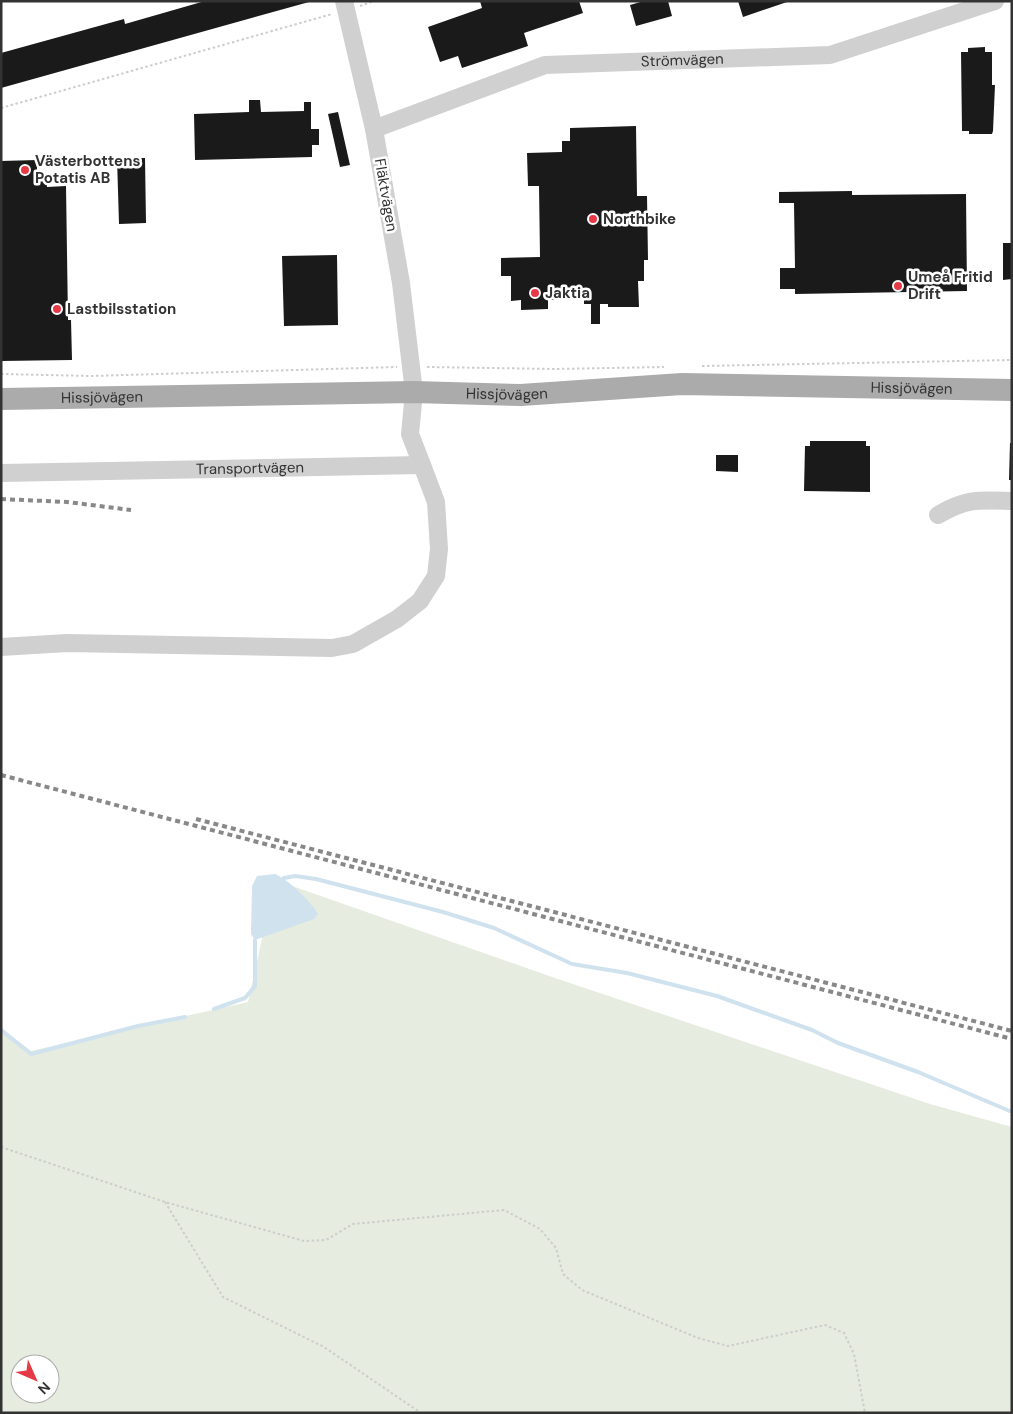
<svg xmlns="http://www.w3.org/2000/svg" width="1013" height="1414" viewBox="0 0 1013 1414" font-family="'DM Sans',sans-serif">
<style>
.green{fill:#e6ecdf;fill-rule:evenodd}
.water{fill:#cfe2ee}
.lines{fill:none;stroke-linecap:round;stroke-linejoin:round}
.stream{stroke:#cfe2ee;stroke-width:4}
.building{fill:#1a1a1a}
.path{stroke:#cdcdcd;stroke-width:2;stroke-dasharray:2.5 2.5;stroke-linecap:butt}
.minor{stroke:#d0d0d0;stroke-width:18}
.major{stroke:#ababab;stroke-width:22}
.rail{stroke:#888;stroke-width:4;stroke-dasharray:5 4;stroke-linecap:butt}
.poi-dot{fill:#e63946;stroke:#fff;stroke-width:2}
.labels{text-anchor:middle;stroke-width:5;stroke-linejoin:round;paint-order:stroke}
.street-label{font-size:15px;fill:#333;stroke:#fff}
.poi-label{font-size:15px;font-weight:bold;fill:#333;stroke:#fff;text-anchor:start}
</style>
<rect width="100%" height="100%" fill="#fff"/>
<path class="green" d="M275,880L555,978L930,1104L1012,1127V1413H1V1028L31,1051L248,1002ZM20,1364H50V1394H20Z"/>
<path class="water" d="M275,874C289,880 310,901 318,914L314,919L255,940L251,934L252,886L257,876Z"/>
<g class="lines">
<path class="stream" d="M284,878L295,876L316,879L443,912L494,928L572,964L627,973L717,996L812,1030L838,1043L918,1072L1012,1112
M214,1009L245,998L255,986V940
M1,1030L31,1054L138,1026L185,1017"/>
</g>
<path class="building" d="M205,1L309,2L1,88V53L124,19L125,24Z
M480,1H579L583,13L524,33L528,46L462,68L458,56L440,62L428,27L482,8Z
M644,1H668L672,16L636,26L630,5Z
M738,1H787V2L743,17Z
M985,47V52H992V85H995L993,131L992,134H969V131H962L961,52H968V48Z
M249,100H260L261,112L304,111V102H311V129H319V145H312V157L195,160L194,114L249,112Z
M338,112L350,165L340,167L328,114Z
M636,126L637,196H647L648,260H644V281H638L639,307H608V304H600V324H591V304H584V299L548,300V309L521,310V300L511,301V276H501V258L540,257L539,186H528L527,153L562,152V141H570V128Z
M117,158H145L146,223L119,224Z
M37,160V181H47V187L66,186L68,320H71L72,360L1,361V161Z
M852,191V195L966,194L967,291L795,294V289H780V268H795L794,203H779V192Z
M1003,243H1012V279L1003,280Z
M337,255L338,325L284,326L282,256Z
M810,441H866V446H870V492L804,491L805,446H810Z
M1010,443H1012V480H1009Z
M716,455H738V472L716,471Z"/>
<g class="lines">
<path class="path" d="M360,6L374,1
M1,108L332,14
M702,366L1012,360
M427,367L555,369L664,367
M1,374L91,376L397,367
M1,1147L165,1202L304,1241L326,1240L353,1224L504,1210L540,1229L556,1248L563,1274L582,1290L698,1338L728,1346L825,1325L844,1333L854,1354L865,1413
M165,1202L223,1297L324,1347L421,1413"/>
<g class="minor">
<path id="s1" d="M374,129L545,65L830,55L995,1"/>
<path id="s2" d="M1,473L422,465L410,434L414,392L401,283L374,129L344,1"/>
<path d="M938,515C967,498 979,500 1012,501"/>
<path d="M1,647L67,643L332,648L353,644L397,619L420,601L436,576L439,549L436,502L422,465"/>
</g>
<path class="major" id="s3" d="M1,399L414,392L521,395L682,384L1012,390"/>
<path class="rail" d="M1,499L67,502L131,510
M1,775L1012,1039
M196,819L1012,1031"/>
</g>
<g class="poi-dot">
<circle cx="25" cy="170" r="5"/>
<circle cx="593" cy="219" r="5"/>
<circle cx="898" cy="286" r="5"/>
<circle cx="535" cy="293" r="5"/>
<circle cx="57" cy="309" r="5"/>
</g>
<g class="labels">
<g class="street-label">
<text dy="5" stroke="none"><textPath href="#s1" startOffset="320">Strömvägen</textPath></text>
<text transform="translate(386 195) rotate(80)" y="5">Fläktvägen</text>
<text dy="5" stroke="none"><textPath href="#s3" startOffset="911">Hissjövägen</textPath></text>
<text dy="5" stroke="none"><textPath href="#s3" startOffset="506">Hissjövägen</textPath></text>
<text dy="5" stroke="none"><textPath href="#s3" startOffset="101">Hissjövägen</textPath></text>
<text dy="5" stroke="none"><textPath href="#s2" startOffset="249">Transportvägen</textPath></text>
</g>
<g class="poi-label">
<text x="35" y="166">Västerbottens<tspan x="35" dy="17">Potatis AB</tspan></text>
<text x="603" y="224">Northbike</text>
<text x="908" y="282">Umeå Fritid<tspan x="908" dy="17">Drift</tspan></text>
<text x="545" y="298">Jaktia</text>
<text x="67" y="314">Lastbilsstation</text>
</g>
</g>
<rect width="1013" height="1414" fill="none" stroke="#333333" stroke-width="5"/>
<g transform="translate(35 1379) rotate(135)"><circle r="24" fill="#ffffff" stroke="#adadad"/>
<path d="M0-4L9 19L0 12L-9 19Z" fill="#e63946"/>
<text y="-8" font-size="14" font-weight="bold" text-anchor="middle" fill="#333333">N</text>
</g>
</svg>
